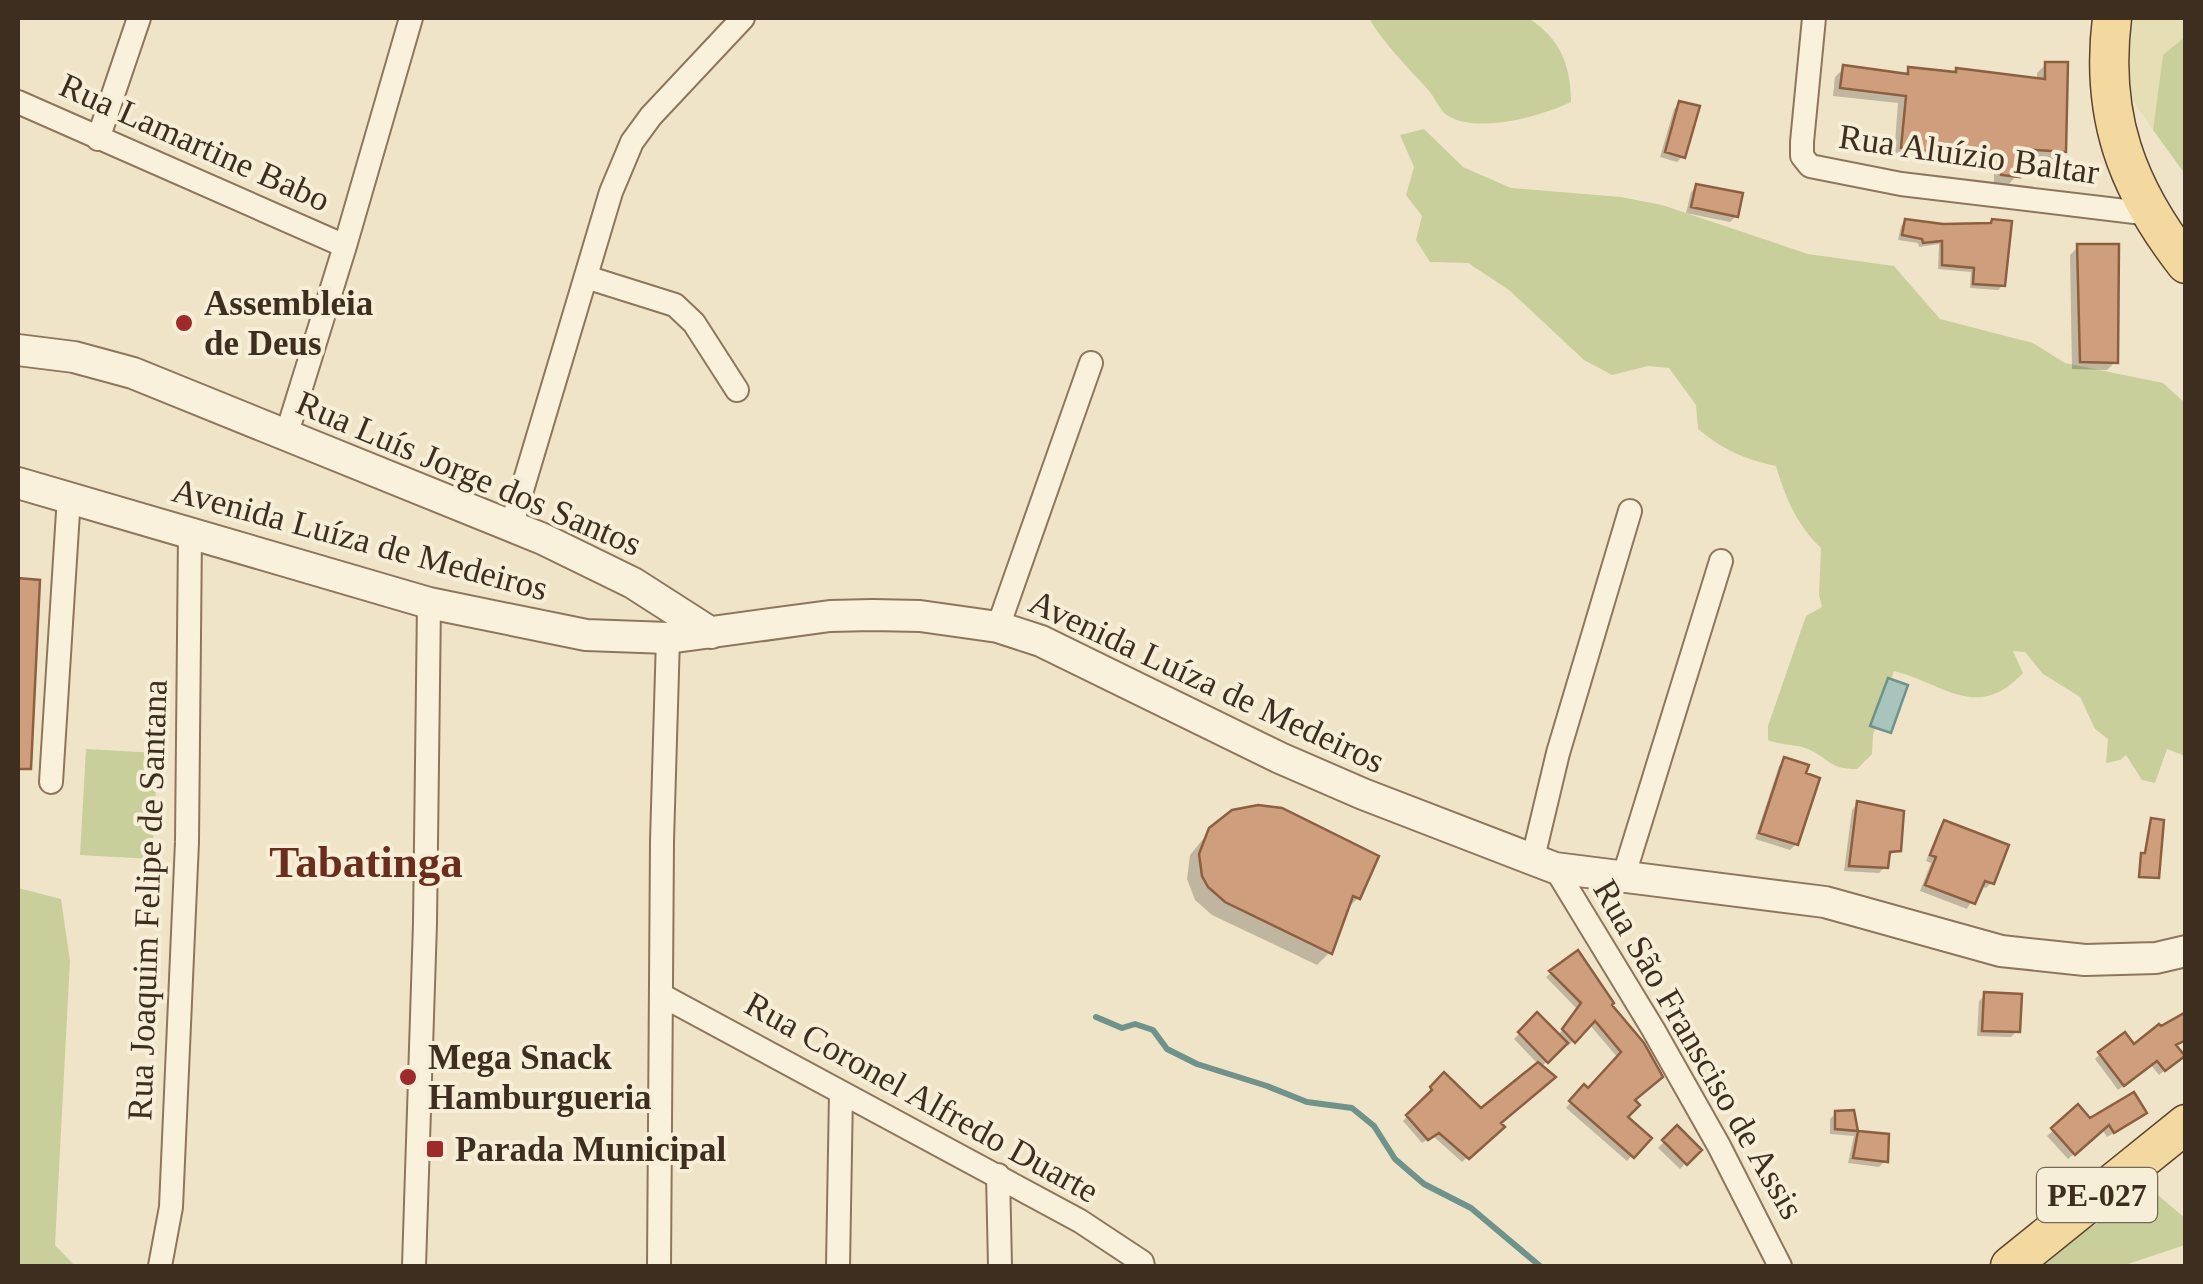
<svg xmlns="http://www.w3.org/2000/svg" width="2203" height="1284" viewBox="0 0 2203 1284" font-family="'Times New Roman',serif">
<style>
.farmland{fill:#e6deb5}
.green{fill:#c9cf9b}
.water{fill:#a9c4bc;stroke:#6f938a;stroke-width:2.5}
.shadow{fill:#0003}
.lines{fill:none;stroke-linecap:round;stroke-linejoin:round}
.stream{stroke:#6f938a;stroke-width:6}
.building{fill:#cf9f7d;stroke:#8d5f41;stroke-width:2.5}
.minor-casing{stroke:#8d765c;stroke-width:26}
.tertiary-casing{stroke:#8d765c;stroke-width:34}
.primary-casing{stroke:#5b4430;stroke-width:41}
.minor{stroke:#faf1dc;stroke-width:22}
.tertiary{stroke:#faf1dc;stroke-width:30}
.primary{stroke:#f3d9a0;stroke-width:38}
.poi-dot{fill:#9e2a2b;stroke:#f7eed8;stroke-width:4}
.labels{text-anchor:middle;stroke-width:8;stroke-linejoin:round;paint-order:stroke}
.shield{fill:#f7eed8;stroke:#756857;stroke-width:2.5}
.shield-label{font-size:32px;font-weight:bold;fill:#3d2e20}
.street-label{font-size:35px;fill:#3d2e20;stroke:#f7eed8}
.poi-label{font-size:35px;font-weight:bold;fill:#3d2e20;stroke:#f7eed8;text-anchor:start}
.district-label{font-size:45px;font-weight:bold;fill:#6b2e1e;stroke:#f7eed8}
</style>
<rect width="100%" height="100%" fill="#f0e4c8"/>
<path class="farmland" d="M2129,18H2185V37L2163,55L2153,130L2124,88Z"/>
<path class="green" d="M1369,18H1528C1560,38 1571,65 1571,102C1542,116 1478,134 1448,116C1441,112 1435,98 1429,91C1408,67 1385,46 1369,18Z
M2185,37V174L2153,130L2163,55Z
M1424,129L1463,167L1511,188L1621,197L1662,205L1808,254L1894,266L1940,319L2033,343L2065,363L2163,383L2185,403V756L2167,749L2155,783L2142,780L2126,755L2120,760L2106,763L2108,739L2095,729L2080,697L2043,674L2025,652L2013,651L2023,673C1977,722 1945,684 1894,671L1873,735L1872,754L1857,769C1831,769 1831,761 1810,750C1798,744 1782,746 1768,740V726L1806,616L1822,607L1819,595L1821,548C1796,524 1786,499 1776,466C1744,459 1723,450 1698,429L1696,405L1669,368L1648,366L1612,375L1584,360L1509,290L1468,263L1430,262L1416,240L1422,216L1406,195L1414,167L1400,135Z
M86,749L158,753L152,859L80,855Z
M18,888L61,899L70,961L55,1245L75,1266H18Z
M2152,1190L2185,1218V1245L2122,1266H2028Z"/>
<path class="water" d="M1888,678L1908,685L1891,733L1870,726Z"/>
<path class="shadow" d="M2046,64L2063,151L2055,160L2018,157L2017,175L2009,184L1994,183V167L1894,156L1898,103L1833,96L1835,77L1844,68L1903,76L1909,70L1953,74L1957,70L2037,80V73Z
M1680,103L1683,156L1677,162L1660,157L1674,109Z
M1697,186L1736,216L1730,222L1686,213L1691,192Z
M1906,221L1942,227L2003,285L1998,290L1970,288L1971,272L1938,269L1939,244L1919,247L1918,243L1898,240L1901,226Z
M2078,247L2115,362L2107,370L2072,369L2070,255Z
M18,580L37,582L28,746H18Z
M1785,760L1803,775L1796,844L1790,850L1755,839L1779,766Z
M1857,804L1899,850L1887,856L1885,867L1879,873L1844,871L1852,810Z
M2152,821L2157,877L2138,878L2140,858L2144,855Z
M1217,822L1358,898L1345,911L1330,952L1317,965L1212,915L1195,900L1187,879L1190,855Z
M1945,823L1992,882L1986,888L1980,886L1967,909L1920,891L1931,863L1926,861L1939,828Z
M1551,973L1608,1005L1642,1045L1632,1101L1625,1117L1648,1138L1627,1161L1566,1108L1584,1087L1588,1091L1618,1058L1589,1024L1568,1046L1566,1043L1541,1067L1498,1123L1501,1127L1462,1162L1433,1136L1422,1143L1403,1121L1444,1076L1481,1112L1538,1064L1514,1039L1537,1016L1558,1036L1577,1009L1546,977Z
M1985,995L2017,1031L2011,1037L1977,1036L1979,1001Z
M2186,1040L2174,1046L2177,1060L2159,1075L2151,1065L2118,1090L2095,1059L2100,1054Z
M2078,1108L2090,1121L2138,1119L2107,1137L2102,1129L2068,1159L2047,1136Z
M1852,1112L1856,1133L1887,1137L1885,1161L1879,1167L1848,1163L1854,1136L1830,1134V1119L1836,1113Z
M1677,1129L1698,1150L1680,1169L1658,1148Z"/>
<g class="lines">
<path class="stream" d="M1096,1017L1122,1028L1135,1024L1153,1030L1167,1049L1197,1064L1267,1086L1307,1102L1352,1108L1374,1126L1395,1159L1424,1184L1471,1208L1540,1266"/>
</g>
<path class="building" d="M2045,62H2068L2066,152L2021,149L2020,177L2001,175L2002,159L1901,148L1906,96L1840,88L1843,65L1908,74V67L1956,72V68L2045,79Z
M1679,101L1700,106L1685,158L1665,152Z
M1696,184L1743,193L1738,217L1691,207Z
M1905,219L1943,224L1991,223L1992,219L2012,221L2005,286L1973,284L1974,268L1942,265V241L1923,243L1922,239L1902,235Z
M2077,244H2119L2118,363L2080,362Z
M18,578L40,580L31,769H18Z
M1784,757L1809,765L1806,773L1820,778L1798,845L1759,833Z
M1857,801L1904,811L1901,851L1890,852L1888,868L1849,866Z
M1258,805L1282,808L1379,856L1360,899L1353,896L1332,954L1225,902L1208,887L1202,876L1199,854L1209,828L1232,810Z
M2151,818L2164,820L2159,878L2139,877L2141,853H2145Z
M1944,820L2009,845L1994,884L1985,881L1975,904L1925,885L1936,857L1930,855Z
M1578,950L1614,1003L1612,1005L1644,1043L1663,1077L1635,1100L1640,1105L1628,1117L1652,1138L1634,1158L1569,1101L1584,1084L1588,1088L1621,1052L1595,1021L1575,1043L1562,1029L1581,1003L1549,971Z
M1984,992L2022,994L2020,1032L1982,1031Z
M1537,1012L1568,1043L1548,1063L1518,1032Z
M2186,1012V1040L2176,1045L2185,1056L2165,1071L2157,1061L2124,1086L2098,1052L2125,1032L2134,1044L2159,1024L2161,1026Z
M1538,1062L1556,1077L1501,1123L1505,1127L1469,1159L1439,1133L1428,1140L1406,1115L1432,1090L1430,1087L1444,1072L1481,1108Z
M2134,1092L2147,1113L2114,1133L2109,1125L2075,1155L2051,1128L2078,1104L2090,1118Z
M1854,1110L1858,1131L1835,1129V1111Z
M1677,1125L1702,1150L1687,1165L1662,1140Z
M1858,1131L1889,1134L1888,1162L1853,1158Z"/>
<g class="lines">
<defs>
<path id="minor" d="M1814,18L1802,142V156L1810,166L1901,184L2151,214
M18,102L345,246
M98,139L139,18
M586,277L675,305L694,323L737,390
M286,436L345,246L411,18
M511,527L611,192L632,142L651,116L743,18
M998,627L1091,363
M51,782L69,496
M1532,862L1558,753L1630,511
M1555,868L1653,1029L1719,1146L1780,1266
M1624,875L1721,561
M663,996L1080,1221L1142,1262L1143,1266
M998,1175L1000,1266
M160,1266L171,1207L187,842L190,534
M414,1266L425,923L429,603
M659,1266L662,841L668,638
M838,1266L841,1093"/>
<path id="tertiary" d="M18,350L74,357L133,373L543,539L633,583L711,633
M18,483L429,603L586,635L668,638L830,616L872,615L920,616L998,627L1041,641L1280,758L1363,794L1555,868L1825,902L2001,951L2085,960L2156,958L2186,951"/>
<path id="primary" d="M2112,18C2100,115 2126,187 2186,264
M2010,1266L2186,1124"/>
</defs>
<use href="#minor" class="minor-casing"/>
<use href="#tertiary" class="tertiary-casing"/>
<use href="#primary" class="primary-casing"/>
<use href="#minor" class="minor"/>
<use href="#tertiary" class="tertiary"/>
<use href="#primary" class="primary"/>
</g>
<g class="poi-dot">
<circle cx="184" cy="323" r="10"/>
<circle cx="408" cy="1077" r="10"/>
<rect x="425" y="1139" width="20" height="20" rx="5"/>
</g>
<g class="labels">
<rect class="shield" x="2037" y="1168" width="120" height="54" rx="8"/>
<g class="shield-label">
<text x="2097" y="1206">PE-027</text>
</g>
<g class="street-label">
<text transform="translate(195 142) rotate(24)" y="12">Rua Lamartine Babo</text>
<text transform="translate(1969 154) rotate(8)" y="12">Rua Aluízio Baltar</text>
<text transform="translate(469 473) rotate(23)" y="12">Rua Luís Jorge dos Santos</text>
<text transform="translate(360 539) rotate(15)" y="12">Avenida Luíza de Medeiros</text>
<text transform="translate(1207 681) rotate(25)" y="12">Avenida Luíza de Medeiros</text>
<text transform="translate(147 900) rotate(-88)" y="12">Rua Joaquim Felipe de Santana</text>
<text transform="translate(1699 1049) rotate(60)" y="12">Rua São Fransciso de Assis</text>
<text transform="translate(922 1097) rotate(29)" y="12">Rua Coronel Alfredo Duarte</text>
</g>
<g class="poi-label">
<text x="204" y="315">Assembleia<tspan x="204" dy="40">de Deus</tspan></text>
<text x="428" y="1069">Mega Snack<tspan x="428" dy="40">Hamburgueria</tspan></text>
<text x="455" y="1161">Parada Municipal</text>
</g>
<g class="district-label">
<text x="366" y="877">Tabatinga</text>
</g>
</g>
<rect width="2203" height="1284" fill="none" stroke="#3d2e20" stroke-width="40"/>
</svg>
